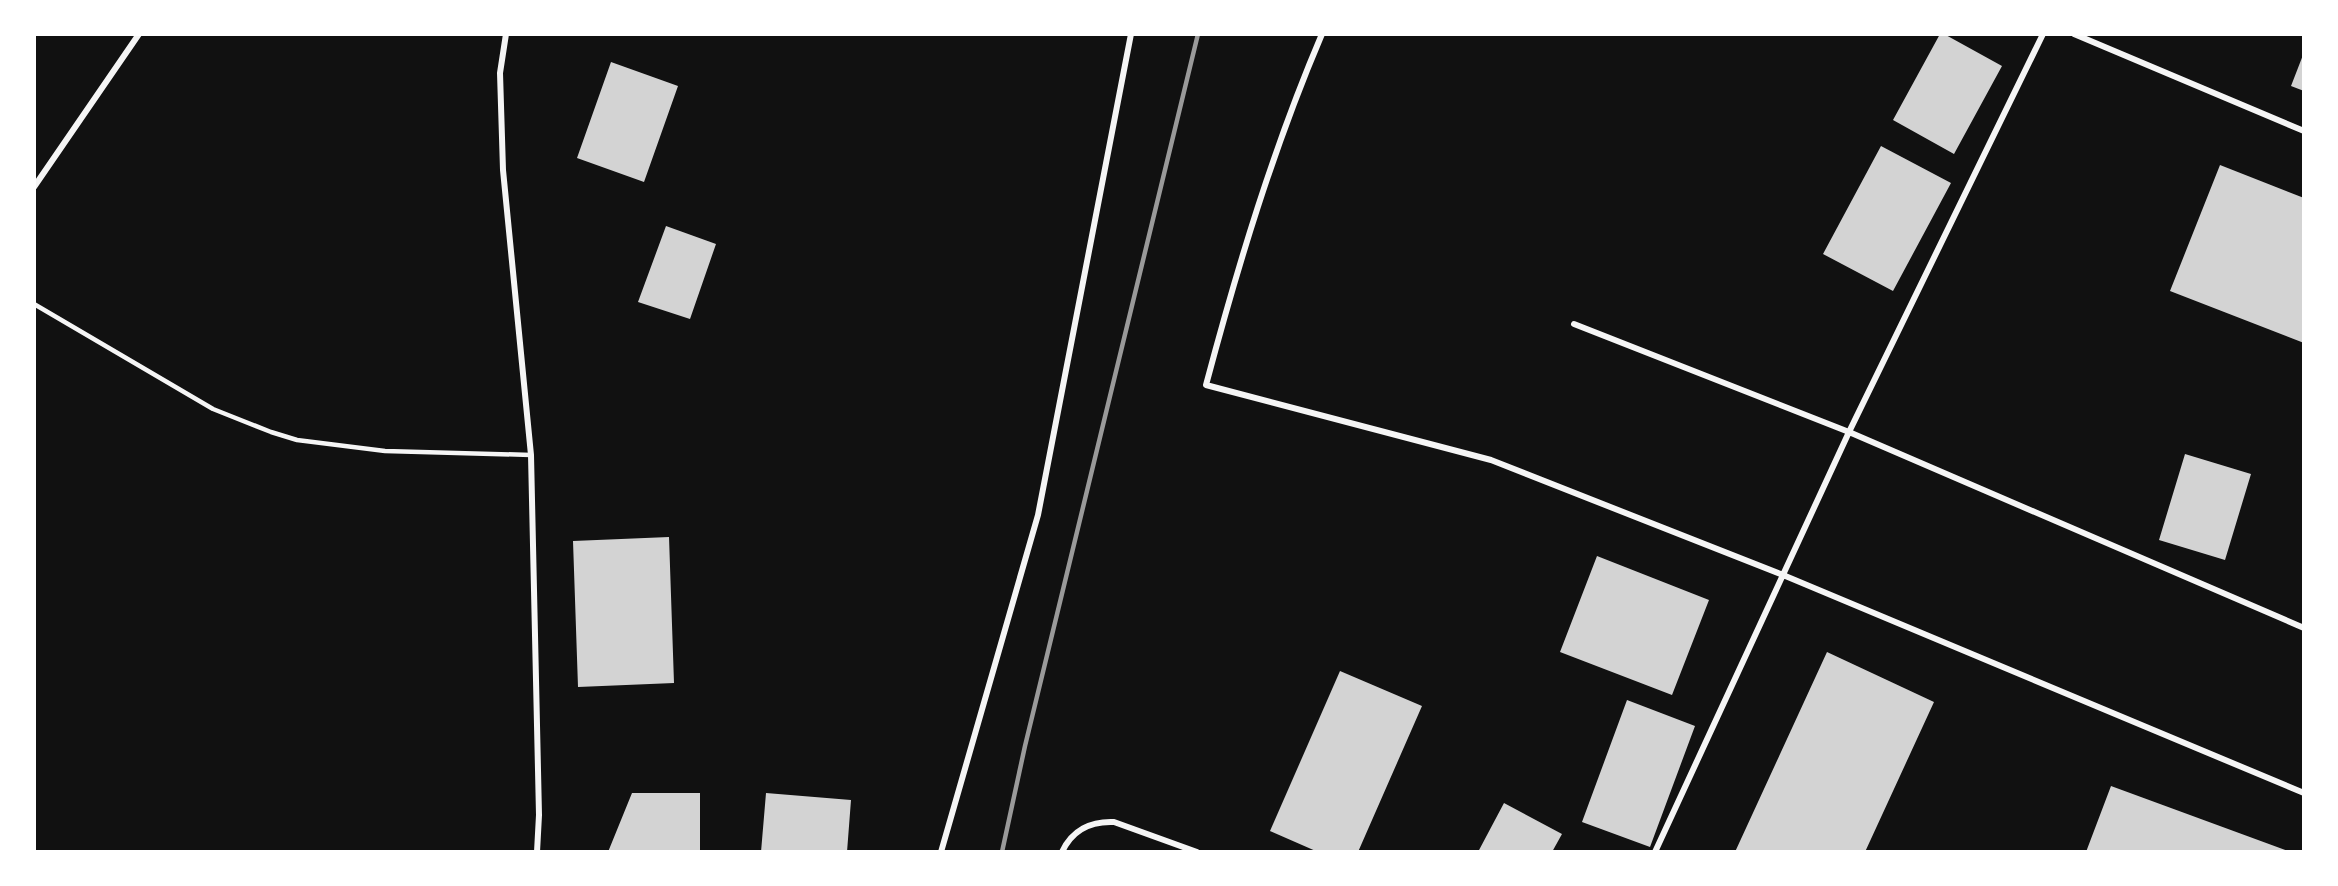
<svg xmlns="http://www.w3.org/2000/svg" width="2338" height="886" viewBox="0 0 2338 886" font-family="'Source Sans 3',sans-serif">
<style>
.building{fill:#d3d3d3}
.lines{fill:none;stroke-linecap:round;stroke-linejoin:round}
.service{stroke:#f5f5f5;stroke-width:4.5}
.minor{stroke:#f5f5f5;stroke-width:6}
.rail{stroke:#9a9a9a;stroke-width:4.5}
</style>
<rect width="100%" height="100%" fill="#111"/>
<path class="building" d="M1940,34H1944L2002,66L1954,154L1893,120Z
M2303,55H2304V91L2291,86Z
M611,62L678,86L644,182L577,158Z
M1881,146L1951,183L1893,291L1823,254Z
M2220,165L2304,198V343L2170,291Z
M666,226L716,244L690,319L638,302Z
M2185,454L2251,474L2225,560L2159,540Z
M669,537L674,683L578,687L573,541Z
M1597,556L1709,600L1672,695L1560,652Z
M1827,652L1934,702L1865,852H1735Z
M1340,671L1422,706L1358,852H1318L1270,831Z
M1627,700L1695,726L1650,847L1582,822Z
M2111,786L2288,851V852H2086Z
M632,793H700V852H608Z
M766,793L851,800L847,852H761Z
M1504,803L1562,834L1552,852H1478Z"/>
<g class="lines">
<path class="service" d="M34,304L213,409L271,432L297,440L385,451L531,455"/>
<path class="minor" d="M506,34L500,73L503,170L531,455L539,815L537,852
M1322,34C1273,149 1238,265 1206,385L1491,460L1783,575L2304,793
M2074,34L2304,131
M34,187L139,34
M1574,324L1849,432L2304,628
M941,852L1038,515L1131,34
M1062,852C1072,830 1091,821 1114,822L1197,852
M1655,852L1849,432L2043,34"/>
<path class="rail" d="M1002,852L1025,746L1198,34"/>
</g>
<rect width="2338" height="886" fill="none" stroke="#ffffff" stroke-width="72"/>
</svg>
